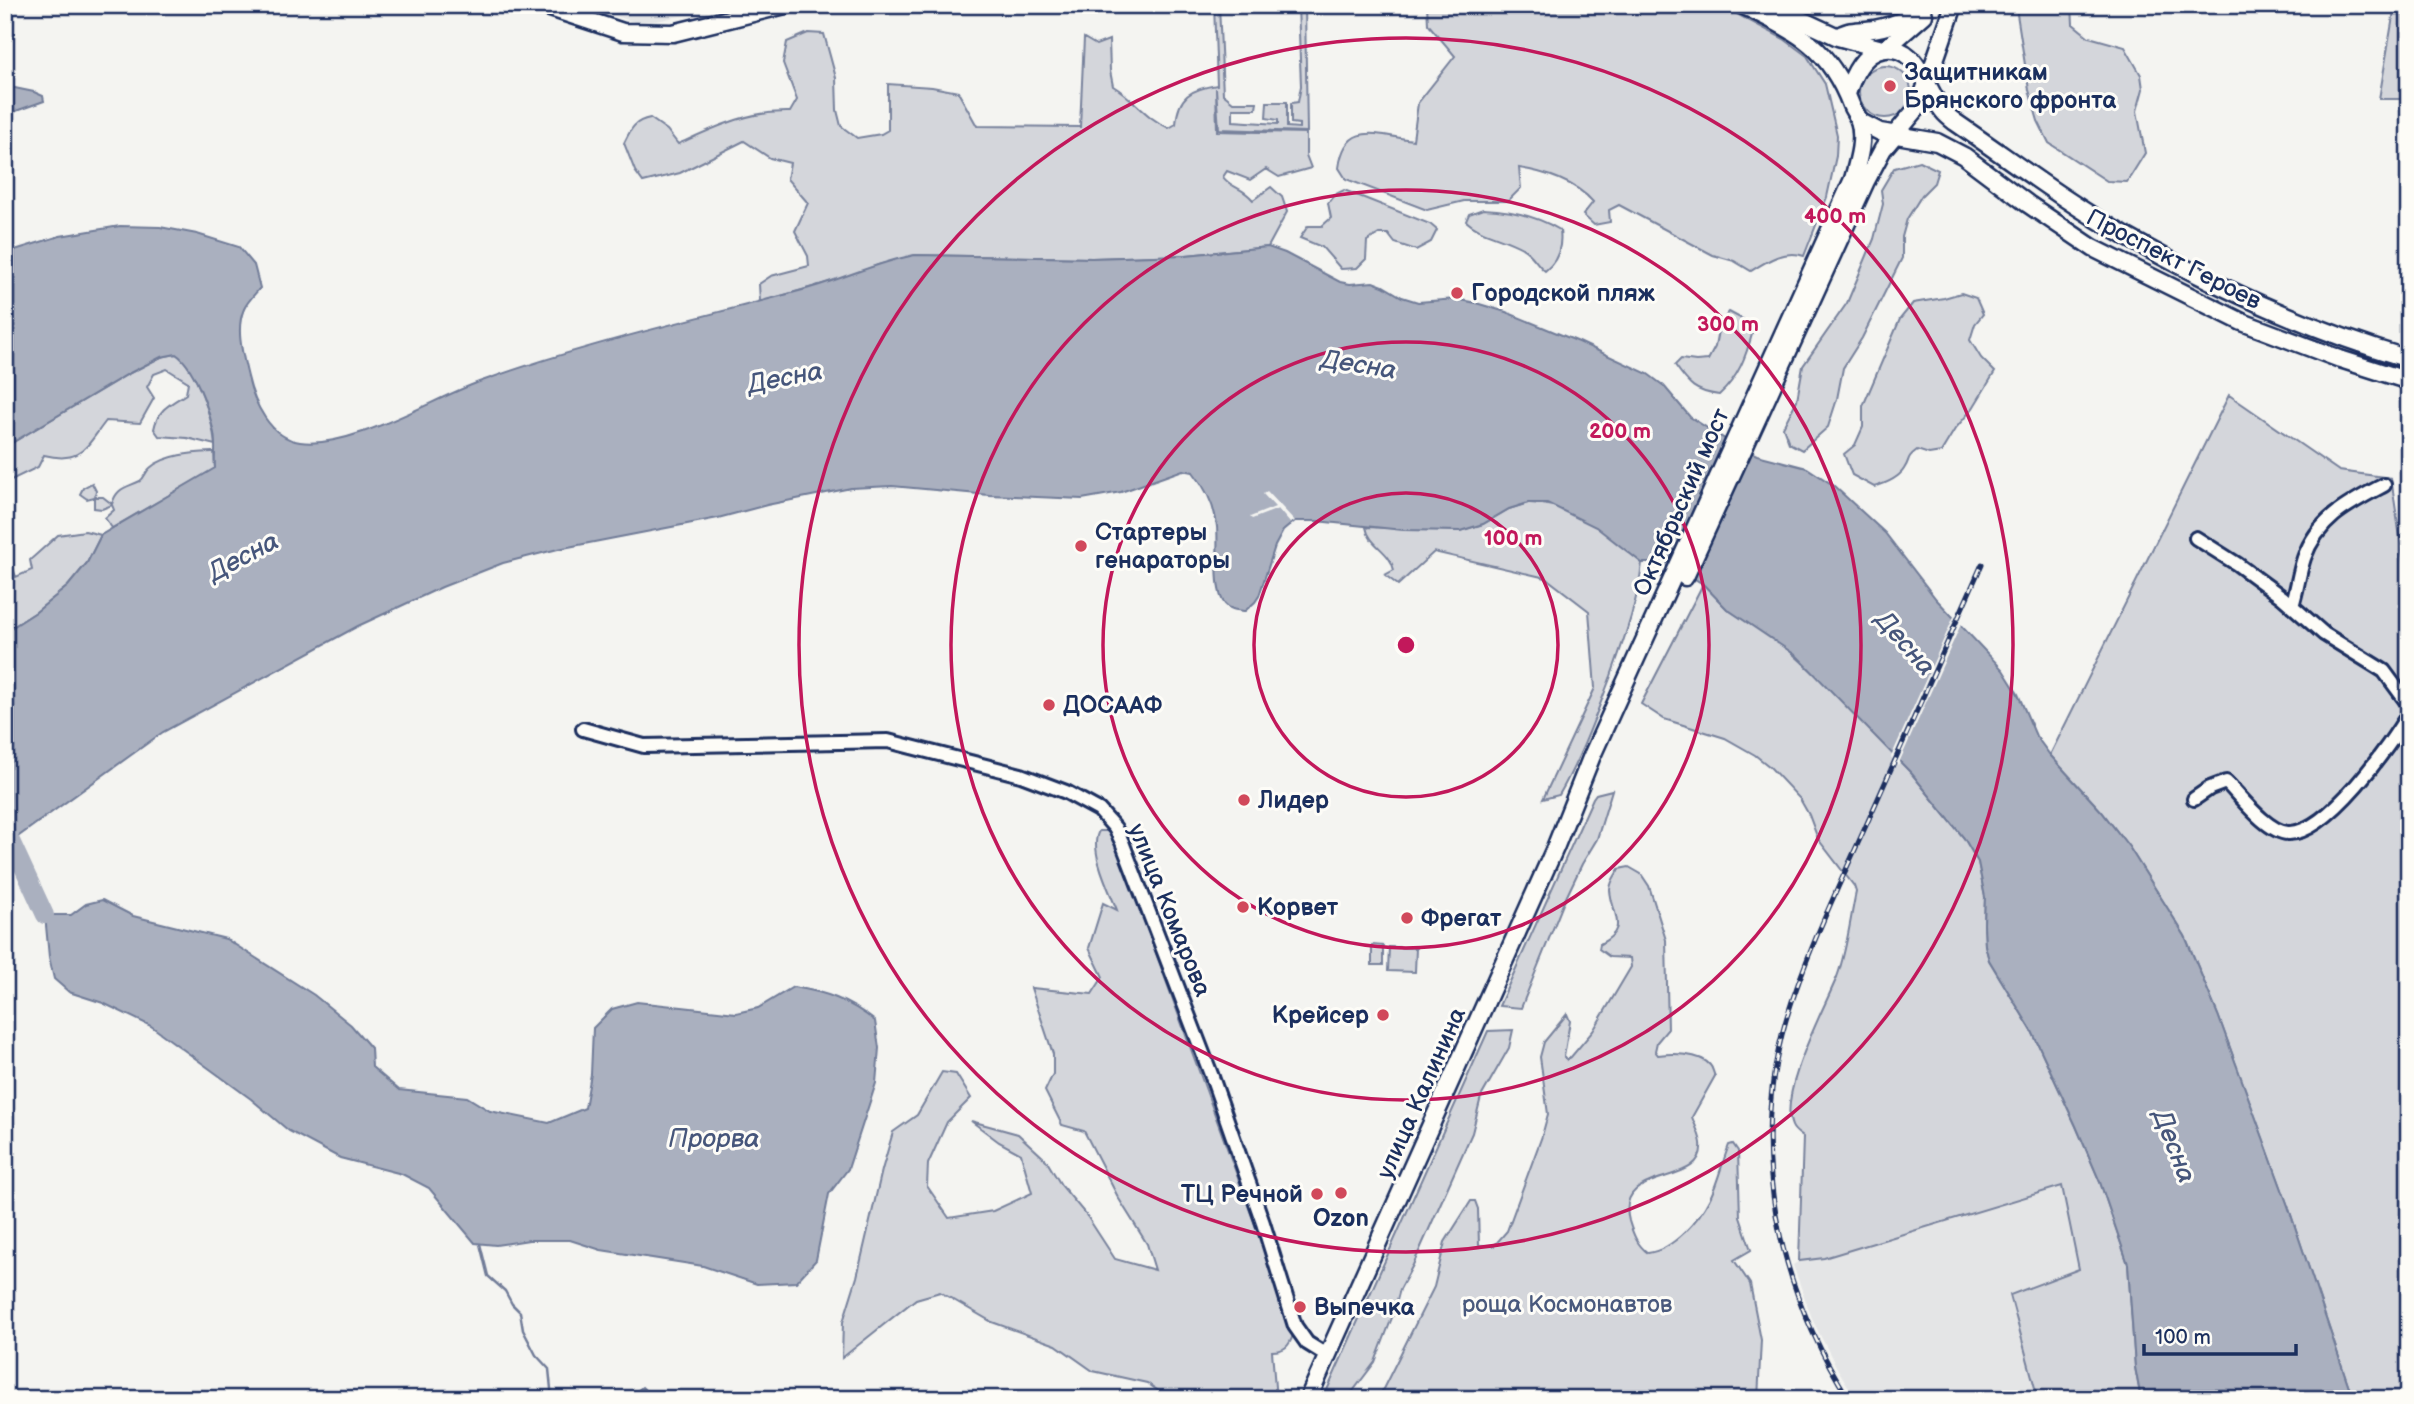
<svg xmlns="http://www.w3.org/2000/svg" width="2414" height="1404" viewBox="0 0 2414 1404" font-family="'Balsamiq Sans',sans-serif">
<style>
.built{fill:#e4e5e6}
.green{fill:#d4d6db;stroke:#78829c;stroke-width:2}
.water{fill:#aab0bf;stroke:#717c98;stroke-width:2}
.pier{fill:#f4f4f1}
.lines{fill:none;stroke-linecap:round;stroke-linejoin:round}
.stream{stroke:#717c98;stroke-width:2.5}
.river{stroke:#aab0bf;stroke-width:18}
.minor-casing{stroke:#1b2f5e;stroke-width:18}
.major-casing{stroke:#1b2f5e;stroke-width:21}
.minor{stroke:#fdfcf7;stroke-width:12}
.major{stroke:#fdfcf7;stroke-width:16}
.rail-casing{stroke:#1b2f5e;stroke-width:5}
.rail{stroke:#fdfcf7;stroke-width:2.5;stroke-dasharray:8;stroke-linecap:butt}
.ring{fill:none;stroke:#c2185b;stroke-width:3.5}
.poi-dot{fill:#d1495b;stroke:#fdfcf7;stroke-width:2.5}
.labels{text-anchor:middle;stroke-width:6;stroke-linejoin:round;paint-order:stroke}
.poi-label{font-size:24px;font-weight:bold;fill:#1b2f5e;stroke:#fdfcf7;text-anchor:start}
.street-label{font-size:24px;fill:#1b2f5e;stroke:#fdfcf7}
.park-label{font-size:24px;fill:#49597d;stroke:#fdfcf7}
.water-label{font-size:26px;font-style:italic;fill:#46567b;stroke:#fdfcf7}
.centre{fill:#c2185b;stroke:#fdfcf7;stroke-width:3.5}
.ring-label{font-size:21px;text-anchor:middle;font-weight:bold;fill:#c2185b;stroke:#fdfcf7;stroke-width:6;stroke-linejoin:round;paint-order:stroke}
</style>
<rect width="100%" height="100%" fill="#f4f4f1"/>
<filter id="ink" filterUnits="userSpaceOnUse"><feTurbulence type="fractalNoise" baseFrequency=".0143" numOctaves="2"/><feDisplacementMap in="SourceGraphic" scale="14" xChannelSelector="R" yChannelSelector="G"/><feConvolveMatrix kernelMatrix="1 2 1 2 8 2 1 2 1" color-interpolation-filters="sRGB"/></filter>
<g filter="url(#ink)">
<path class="built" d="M579,5H732L642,24Z
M2062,1186L2079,1269L2010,1295L2038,1399H1856L1837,1368L1813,1321L1793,1265L1799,1261L1824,1258Z"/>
<path class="green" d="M1214,5H1219L1223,94L1233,102H1257L1256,109H1233V121L1278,124V120L1266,118L1267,102H1287V127L1299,128V124L1291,123V103L1298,102L1301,86L1298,5H1305L1307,132L1219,129L1216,88L1217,131L1306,133V155L1311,168L1279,177L1266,169L1250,180L1227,171L1223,177C1232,189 1241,186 1253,200L1271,187L1282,197L1287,212L1268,247L1186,255L1092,258L915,255L878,265L844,278L760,302L759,284L771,276L809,266L808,256L795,231L808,203L787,179L790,163L770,158L744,141L680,173L643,182L635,171L624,143C631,129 634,121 650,118L667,130L678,144C716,127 747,111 790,112L797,100L783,63L787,42L808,33L824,34L836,78L837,110L841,126L857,138L881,134L888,130V84L932,87L958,92L977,126L1080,127L1084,38L1096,45L1109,40L1110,71L1113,86C1135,99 1145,118 1169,128L1176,124C1178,96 1191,89 1217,85Z
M1427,5H1720L1784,39L1807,56L1825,84L1837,135L1836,156L1827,197L1804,256C1785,249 1767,261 1751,271L1734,261L1713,255L1619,205L1609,210L1610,222L1594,225L1583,215L1593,202C1576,182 1545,172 1519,168L1521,188L1508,201H1464L1427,210L1346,179L1339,168C1345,120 1377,135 1413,140L1418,103L1455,56L1428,24Z
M2018,5H2072L2073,24L2089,37L2125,47L2141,75L2143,89L2137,111L2145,153L2127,182L2107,181L2049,143L2038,121L2029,90L2017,14Z
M2395,5H2409V99H2379Z
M1859 92a26 26 0 1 1 52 0a26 26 0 1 1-52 0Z
M1919,161L1938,170L1934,183L1922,195L1907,219L1902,237V258L1862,338L1843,368L1837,399L1828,427L1802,450L1789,443L1783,427L1797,400L1803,366L1847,303L1874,239L1883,204L1881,190L1894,168Z
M1344,190L1430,224L1437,230L1431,242L1416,250L1395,243L1388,234H1379L1367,241L1366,259L1357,268L1341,269L1322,247L1300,238L1308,226H1322L1331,218L1328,203L1334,195Z
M1483,209C1510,210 1537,216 1560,230C1562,246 1558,261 1545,271C1536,264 1533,254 1522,248C1503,237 1481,235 1466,221L1469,214Z
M1961,293L1976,298L1983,314L1975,324L1970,340L1981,358L1995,372L1973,408L1955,429L1941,452L1929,454L1917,450C1905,459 1911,459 1904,469C1898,479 1884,484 1874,487L1852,475L1844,454L1855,445L1863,427V406L1900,319L1913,303L1944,298Z
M1729,312L1746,321L1753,331C1746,356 1739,377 1719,395C1695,392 1689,385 1675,365L1681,359L1696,361L1708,360L1715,347L1719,325Z
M176,354C197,368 213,420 215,445L187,438L159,436L154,429C158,409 170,404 186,394L188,382L167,369L154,374L147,387L154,398L140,423L106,421C85,448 81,464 44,455L38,467L5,483V447L128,374L161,357Z
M2229,395L2339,471L2391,478L2409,597V1399H2353L2288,1206L2218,1015L2185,936L2129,847L2102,812L2050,755Z
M214,452L215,469L112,528L105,518L114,510L112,505L102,509L94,508V497L87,499L80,494L83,488L92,483L96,491L95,497H103L112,504C117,487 126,488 140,481C145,478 145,472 150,468C166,454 194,453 214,452Z
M1528,503C1570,502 1613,534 1642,563C1638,602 1624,639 1611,676C1595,717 1581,757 1559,795L1543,799L1595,688L1589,611L1546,578L1434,552L1398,585L1385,575L1394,570C1390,550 1369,546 1366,527L1460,531L1483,524L1509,509Z
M85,531L101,535L87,563L68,586L36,612L5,632V566L13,568L16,577L32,570L30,560L58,535Z
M1703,584L1727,609L1782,644L1825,683L1912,774L1964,838L1978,862L1985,897L1984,924L1985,945L1989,960L2032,1031L2076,1126L2100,1182L2128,1264L2135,1367L2141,1399H2038L2010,1295L2079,1269L2062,1186L1824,1258L1799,1261L1803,1137C1799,1134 1794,1131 1792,1126C1778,1093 1824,1009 1837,977C1847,950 1850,920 1856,892L1854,886L1818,839L1809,815L1800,799L1770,767L1755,755L1725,738L1664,719L1641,704Z
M1612,790L1597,839L1582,864L1563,904L1521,1008L1499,1006L1593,798L1596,794Z
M1099,831H1107L1114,838L1269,1263L1293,1335C1289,1347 1284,1351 1272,1351L1276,1399H1170L1147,1383L1093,1371L1056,1345L992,1322L940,1292L916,1299L842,1358L843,1322L857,1277L882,1170L893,1132L917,1115L942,1072L956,1074L971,1098L947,1122L928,1164L927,1186L949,1218L993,1211L1032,1193L1021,1154L999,1142L971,1121L1018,1134L1046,1160L1061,1185L1087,1216L1115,1259L1155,1270L1147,1244L1119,1199L1084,1131L1062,1125L1045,1091L1053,1074V1054L1031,988L1092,994L1103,977L1089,948L1103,903L1117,910C1110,892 1088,849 1099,831Z
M1629,867L1641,874L1649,886L1666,940L1668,1029L1657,1042L1655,1051L1658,1055C1672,1053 1700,1053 1710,1065C1713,1068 1713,1073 1715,1076L1692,1117C1695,1125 1700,1135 1701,1143C1706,1190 1614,1163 1629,1221C1633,1234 1637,1245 1648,1253C1673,1250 1699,1220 1710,1198C1718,1182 1722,1163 1729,1145L1733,1144L1738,1151L1740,1217L1751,1250L1734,1260L1750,1284L1761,1340L1758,1399H1378L1434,1287L1445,1242L1471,1201H1475L1478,1209L1479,1245L1494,1246L1507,1231L1542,1136L1548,1114L1540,1057L1544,1042L1567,1014L1570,1021L1564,1057L1567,1060L1571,1057L1593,1031L1631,967L1630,958L1610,957L1599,949L1600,944C1630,928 1612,916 1610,890C1610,882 1615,876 1619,869Z
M1372,945L1383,946V965H1372Z
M1389,947L1416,948L1415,972L1388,971Z
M1513,1030L1509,1048L1481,1097L1472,1133L1413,1265L1400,1289L1393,1315L1375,1362L1347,1399H1323L1488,1031Z"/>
<path class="water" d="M5,86L34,92L43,96L44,101L16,111L5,120Z
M120,226L160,227L197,234L239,247L254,265L260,288C255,294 247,302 244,309C235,329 243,356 248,377C254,403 270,438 300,442C351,449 430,400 479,382C583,344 692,320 799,291C839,281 876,262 915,255L1092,258L1186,255L1268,247L1285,253L1340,282L1350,284L1373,282L1383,286L1402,297L1418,302L1456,299L1476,303L1506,312L1579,342L1648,374L1664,386L1690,417L1733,444L1757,455L1807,468L1833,485L1885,533L1936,599L2003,670L2018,694L2036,736L2050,755L2102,812L2129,847L2185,936L2218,1015L2288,1206L2353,1399H2141L2135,1367L2128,1264L2100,1182L2076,1126L2032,1031L1989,960L1985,945L1984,924L1985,897L1978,862L1964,838L1912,774L1797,656L1727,609L1703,584L1688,575L1657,563H1642L1596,527L1547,503H1528L1509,509L1483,524L1460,531L1403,530L1316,521H1295L1283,531L1275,546L1259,596L1255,602L1245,611C1237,610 1230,610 1225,604C1213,591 1219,545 1217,527C1215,507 1205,487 1193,472L1183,470L1121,492L1082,499L989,495L892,486L851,488L767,505L718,518L558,549L503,563L442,587L358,626L163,732L5,846V632L36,612L68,586L87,563L101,535L215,468C214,455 217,442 213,429C208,407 194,366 176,354L161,357L128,374L5,447V253L60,236Z
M102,900L133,916L226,939L314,995L351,1025L371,1048L372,1067L399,1090L467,1097L490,1111L549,1123L585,1108L591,1074L593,1028L612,1009L637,1002L736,1013L758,1008L793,987C826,992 848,1000 875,1021L879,1048L876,1083L848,1169L829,1194L816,1260L796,1282L757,1284L703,1266L601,1250L570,1240H529L496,1245L475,1243L429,1188L402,1174L340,1158L289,1131L251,1099L151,1026L103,1003L69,992L54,979L49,957L45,915H71L86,904Z
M642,1387L655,1399H627Z"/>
<path class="pier" d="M1267,491L1295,521L1290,523L1278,509L1252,519L1250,517L1275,507L1263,494Z
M1955,614L1962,622L1898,765L1891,757Z"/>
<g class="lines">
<path class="stream" d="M480,1244L488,1276L505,1291L512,1304L520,1312L523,1330L536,1355L549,1369L552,1399"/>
<path class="river" d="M5,828L45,915"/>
<defs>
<path id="minor" d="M2196,538L2237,564L2282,597L2324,634L2384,671L2409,705
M2292,606C2297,590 2299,573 2304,558C2318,518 2350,503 2384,485
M583,729L644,746L888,741L1021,775L1066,792L1099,810L1115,828L1122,842L1212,1077L1263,1223L1295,1326L1307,1343L1328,1356
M2194,799L2210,788L2226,782C2241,797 2267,832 2288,833C2327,835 2391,744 2409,713"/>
<path id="major" d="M541,5L623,32L673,33L785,5
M1769,5L1838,37L1882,49
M1838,37C1847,30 1855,31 1866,30C1887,28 1909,20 1924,5
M1885,49L1924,15
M1847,94C1852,77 1860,58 1877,51C1916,37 1925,89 1943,111C1946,115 1951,119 1955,122C2012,161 2067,203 2127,237C2216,287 2310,330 2409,359
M1859,121L1880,132L1937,142L1964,156L2028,204L2093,248L2242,322L2340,359L2409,381
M1685,577L1866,181L1883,149L1919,106L1954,5
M1308,1399L1555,848L1591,758L1853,179C1858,161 1865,139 1859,120C1857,115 1853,110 1851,105C1828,45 1797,32 1742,5"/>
</defs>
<use href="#minor" class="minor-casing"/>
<use href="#major" class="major-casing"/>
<use href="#minor" class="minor"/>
<use href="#major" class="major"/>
<defs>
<path id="rail" d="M1849,1399C1777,1286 1748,1150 1786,1020C1806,954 1836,892 1864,830C1904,741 1943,652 1982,564"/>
</defs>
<use href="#rail" class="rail-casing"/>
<use href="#rail" class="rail"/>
</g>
</g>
<g class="ring">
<circle cx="1406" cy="645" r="152"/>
<circle cx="1406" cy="645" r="303"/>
<circle cx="1406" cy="645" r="455"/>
<circle cx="1406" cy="645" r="607"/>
</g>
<g class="poi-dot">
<circle cx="1890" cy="86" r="7"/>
<circle cx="1457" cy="293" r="7"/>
<circle cx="1081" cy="546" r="7"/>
<circle cx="1049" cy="705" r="7"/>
<circle cx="1244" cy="800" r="7"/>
<circle cx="1243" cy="907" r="7"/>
<circle cx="1407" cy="918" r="7"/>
<circle cx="1383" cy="1015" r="7"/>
<circle cx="1341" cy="1193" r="7"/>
<circle cx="1317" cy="1194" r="7"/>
<circle cx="1300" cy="1307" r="7"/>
</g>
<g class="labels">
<g class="poi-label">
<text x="1904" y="80">Защитникам<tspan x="1904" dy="28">Брянского фронта</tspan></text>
<text x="1471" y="301">Городской пляж</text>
<text x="1095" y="540">Стартеры<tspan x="1095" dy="28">генараторы</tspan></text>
<text x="1063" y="713">ДОСААФ</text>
<text x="1258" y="808">Лидер</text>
<text x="1257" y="915">Корвет</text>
<text x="1421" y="926">Фрегат</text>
<text x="1369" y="1023" text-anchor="end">Крейсер</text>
<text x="1303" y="1202" text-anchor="end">ТЦ Речной</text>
<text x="1341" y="1226" text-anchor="middle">Ozon</text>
<text x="1314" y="1315">Выпечка</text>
</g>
<g class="street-label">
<text transform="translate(2174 259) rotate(27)" y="8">Проспект Героев</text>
<text transform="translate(1681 502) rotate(-66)" y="8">Октябрьский мост</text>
<text transform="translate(1170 910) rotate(68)" y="8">улица Комарова</text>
<text transform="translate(1421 1093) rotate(-66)" y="8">улица Калинина</text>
</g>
<g class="park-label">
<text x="1567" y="1312">роща Космонавтов</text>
</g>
<g class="water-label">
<text transform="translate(1359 364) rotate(9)" y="9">Десна</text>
<text transform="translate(785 377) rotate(-11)" y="9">Десна</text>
<text transform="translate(243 556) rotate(-28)" y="9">Десна</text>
<text transform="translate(1906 643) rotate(49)" y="9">Десна</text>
<text x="714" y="1147">Прорва</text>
<text transform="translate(2175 1146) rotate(69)" y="9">Десна</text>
</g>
</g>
<circle cx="1406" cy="645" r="10" class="centre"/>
<g class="ring-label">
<text x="1835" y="223">400 m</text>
<text x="1728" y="331">300 m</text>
<text x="1620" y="438">200 m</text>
<text x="1513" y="545">100 m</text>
</g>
<rect width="2414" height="1404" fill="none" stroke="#fdfcf7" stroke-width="28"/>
<rect x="14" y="14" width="2386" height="1376" fill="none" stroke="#1b2f5e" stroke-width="2.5" filter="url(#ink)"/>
<path d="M2144 1344v10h152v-10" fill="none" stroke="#1b2f5e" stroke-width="3.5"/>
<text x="2155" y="1344" font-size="21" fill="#1b2f5e" stroke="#fdfcf7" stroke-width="5" paint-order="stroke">100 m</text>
</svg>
